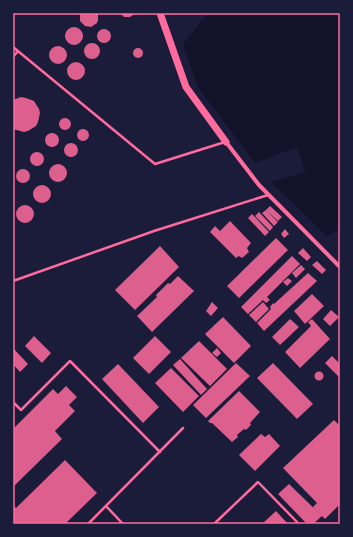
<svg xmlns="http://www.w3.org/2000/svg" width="353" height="537" viewBox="0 0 353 537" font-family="Roboto,sans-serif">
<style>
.water{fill:#12122b}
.building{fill:#dd5f8e}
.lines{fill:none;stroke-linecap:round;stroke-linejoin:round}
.service{stroke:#ff6b9d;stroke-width:2.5}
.minor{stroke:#ff6b9d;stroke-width:4}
.secondary{stroke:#ff6b9d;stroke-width:7}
.neatline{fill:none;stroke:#ff6b9d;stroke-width:1.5}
</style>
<rect width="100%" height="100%" fill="#1b1b3a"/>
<path class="water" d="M208,13H340V233L337,230L327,236L271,182L305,172L297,147L255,163L198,87L183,44Z"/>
<path class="building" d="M80,13H98V20L97,23L91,27L85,26L80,21Z
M120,13H136L130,17H124Z
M65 36a9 9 0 1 1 18 0a9 9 0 1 1-18 0Z
M97 36a7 7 0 1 1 14 0a7 7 0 1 1-14 0Z
M84 51a8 8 0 1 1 16 0a8 8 0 1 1-16 0Z
M49 55a9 9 0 1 1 18 0a9 9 0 1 1-18 0Z
M133 53a5 5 0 1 1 10 0a5 5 0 1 1-10 0Z
M67 71a9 9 0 1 1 18 0a9 9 0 1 1-18 0Z
M21,97L26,98L34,101L39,109L40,113L38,122L36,126L28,131L24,132L13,129V100Z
M59 124a6 6 0 1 1 12 0a6 6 0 1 1-12 0Z
M77 135a6 6 0 1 1 12 0a6 6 0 1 1-12 0Z
M45 140a7 7 0 1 1 14 0a7 7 0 1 1-14 0Z
M64 150a7 7 0 1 1 14 0a7 7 0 1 1-14 0Z
M30 159a7 7 0 1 1 14 0a7 7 0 1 1-14 0Z
M49 173a9 9 0 1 1 18 0a9 9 0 1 1-18 0Z
M16 176a7 7 0 1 1 14 0a7 7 0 1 1-14 0Z
M33 194a9 9 0 1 1 18 0a9 9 0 1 1-18 0Z
M16 214a9 9 0 1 1 18 0a9 9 0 1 1-18 0Z
M270,206L282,217L278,221L266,210Z
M266,210L278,222L274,226L262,213Z
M259,212L273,227L270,231L255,216Z
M252,214L269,232L265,236L248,218Z
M230,221L251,243L247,248L249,252L242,258L239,256L236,258L210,232L215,226L220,231Z
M285,229L289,234L284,238L281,234Z
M276,238L288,250L239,298L227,286Z
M160,246L179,267L135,310L115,290Z
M303,248L311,257L307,261L298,253Z
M292,256L300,264L267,297L270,300L266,303L263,300L248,314L241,307Z
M317,261L326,270L322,274L312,265Z
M301,265L305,269L296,278L292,273Z
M308,273L317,281L264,331L257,323L271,309L270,307L273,303L274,304Z
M178,276L194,291L152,332L137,316L157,297L156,295L168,283L170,284Z
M288,278L292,281L287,286L283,282Z
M312,294L324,306L305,324L294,311Z
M212,302L218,308L211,316L206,311Z
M263,302L269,309L256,322L249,315Z
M331,310L339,317L330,326L323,319Z
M223,317L251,346L234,363L205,334Z
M290,319L299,327L280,345L272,337Z
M312,319L330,339L300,368L285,352L311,326L308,322Z
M34,336L51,353L42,363L25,346Z
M155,336L171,352L149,374L133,358Z
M199,341L227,369L210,386L181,358Z
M13,348L28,364L20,372L13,364Z
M217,348L221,353L217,357L212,353Z
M332,356L340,364V378L325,363Z
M180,359L207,389L201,395L173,365Z
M236,363L250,376L206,418L193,405Z
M273,363L313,404L297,419L257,378Z
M118,364L159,407L143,423L102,379Z
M171,368L199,396L183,412L155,383Z
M314.5 376a4.5 4.5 0 1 1 9 0a4.5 4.5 0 1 1-9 0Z
M66,386L77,397L69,405L75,411L55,431L62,439L13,487V429L53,389L58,394Z
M239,391L260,412L250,423L251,425L246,430L244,429L237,435L238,437L232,442L212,423H210L208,421Z
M334,420L340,426V504L325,519L313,507L317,503L283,468Z
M261,434L265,437L269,434L280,446L255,471L239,455Z
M65,460L97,493L65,524H13V505L16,508Z
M289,484L322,516L313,524H307L278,494Z
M276,511L288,524H262Z"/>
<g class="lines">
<path class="service" d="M13,47L155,164L225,142
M13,57L18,51
M13,281L154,231L268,195
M13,402L21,410L70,361L160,452
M106,506L123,524
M88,524L183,428
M214,524L258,482L299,524"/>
<path class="minor" d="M226,142L259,185L340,267"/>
<path class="secondary" d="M160,13L186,87L226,142"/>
</g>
<rect width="353" height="537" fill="none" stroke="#1b1b3a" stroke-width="28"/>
<rect x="14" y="14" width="325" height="509" class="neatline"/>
</svg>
